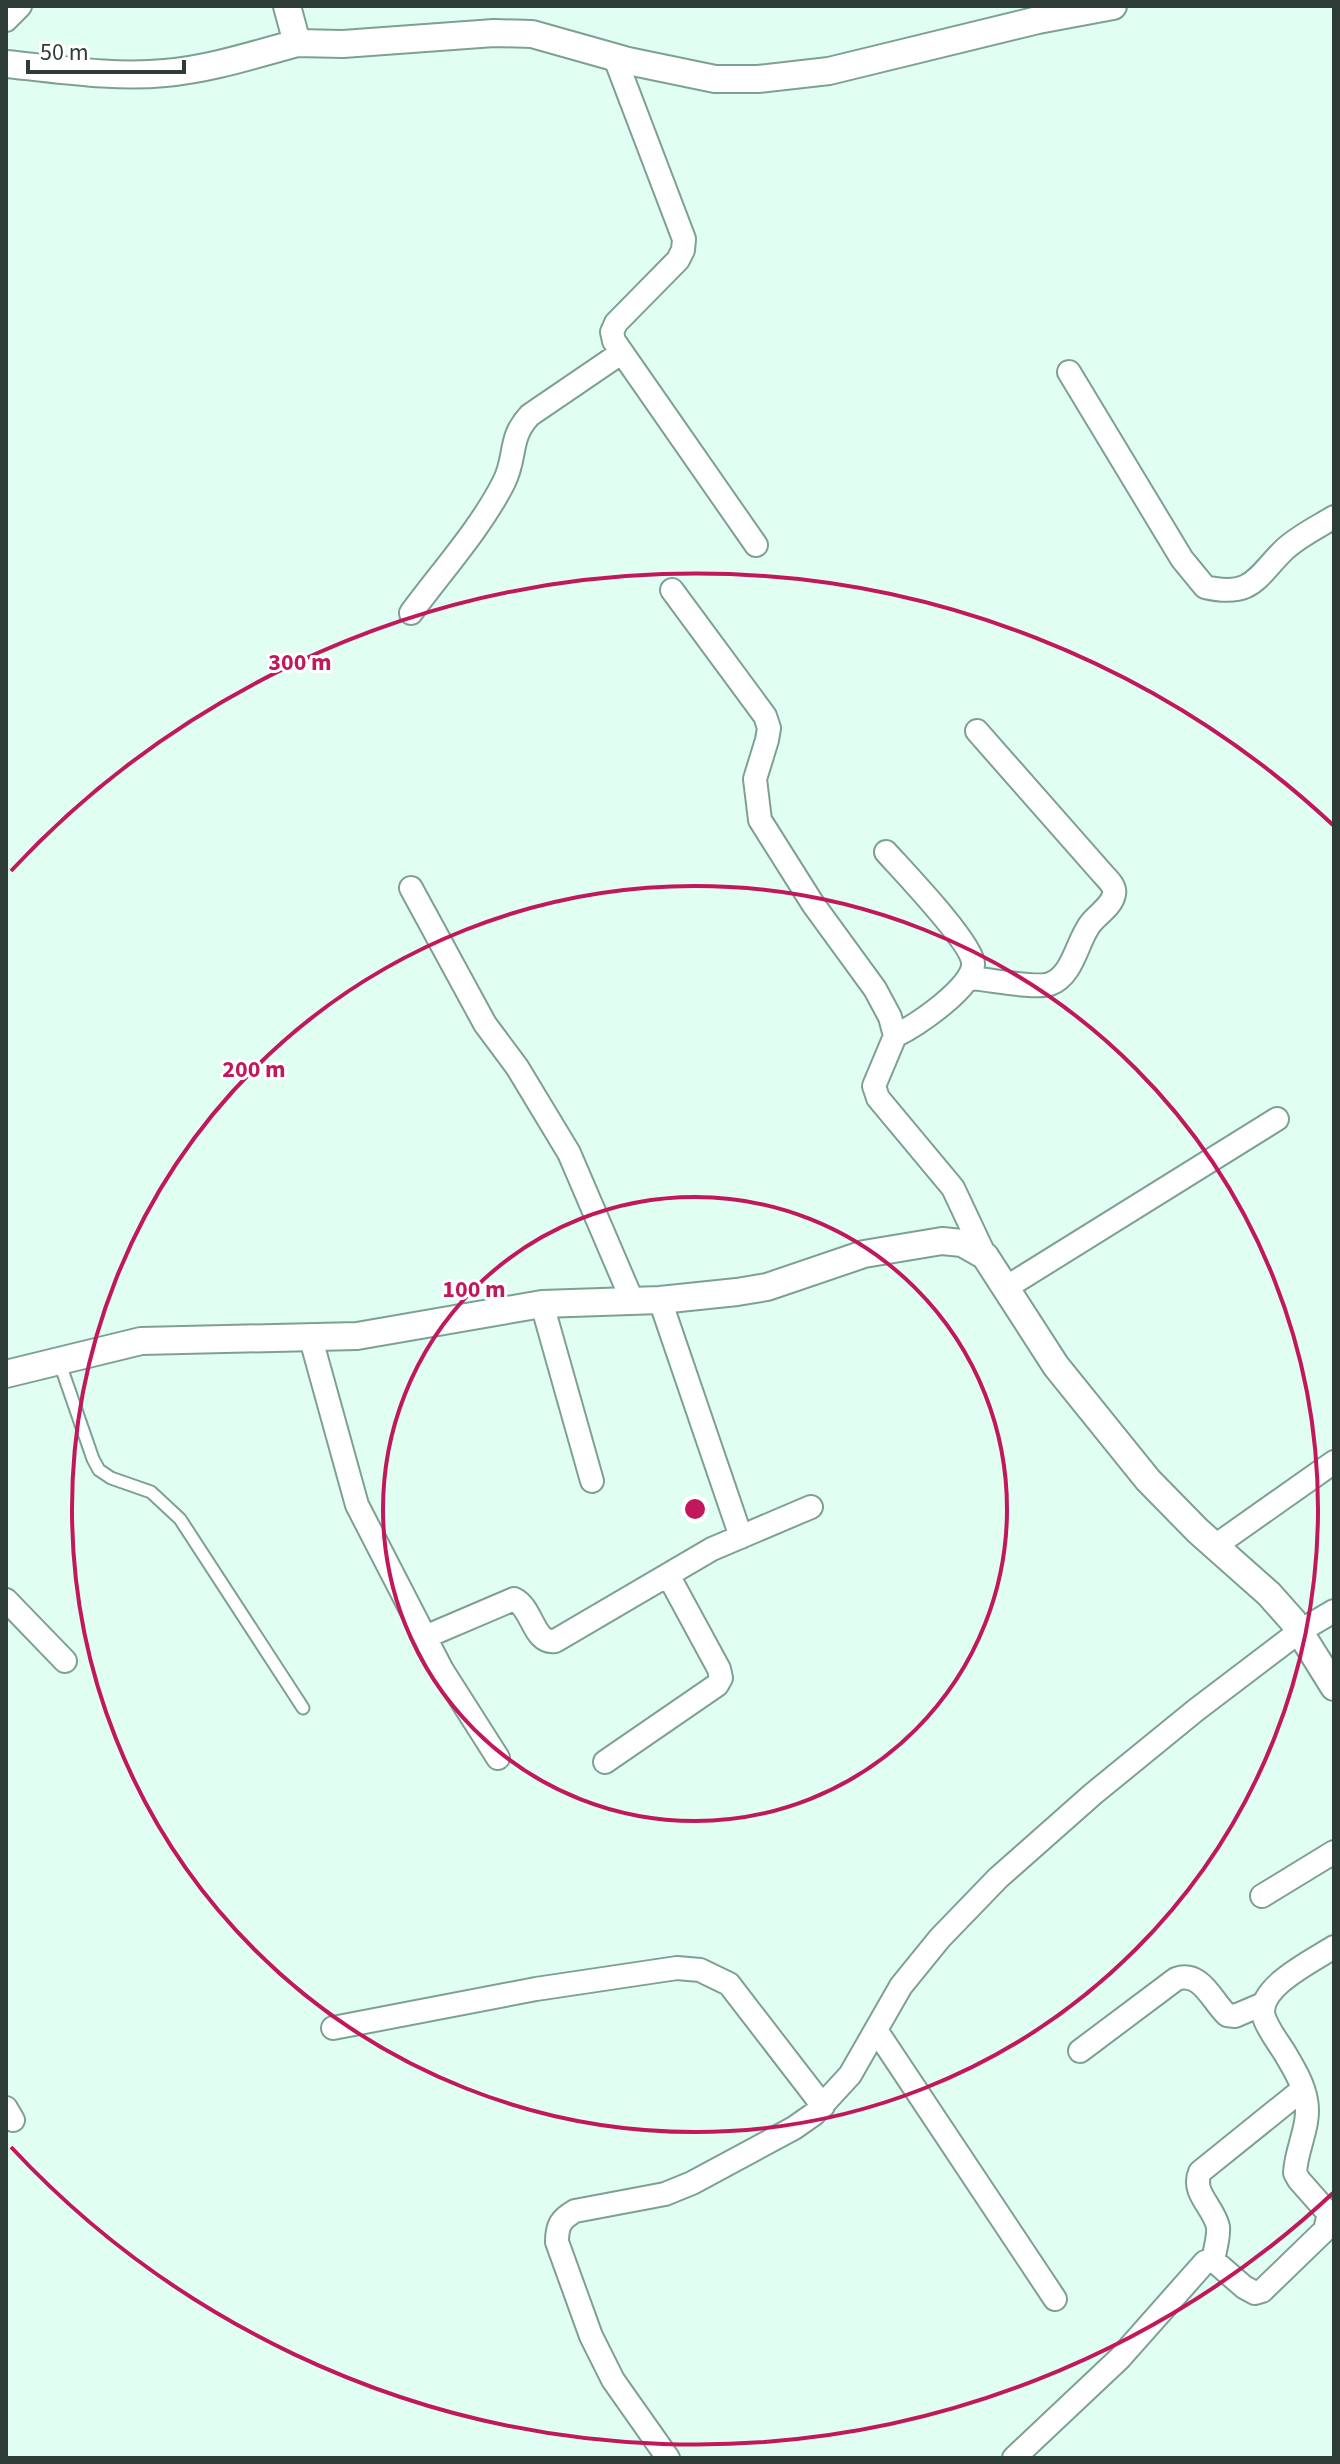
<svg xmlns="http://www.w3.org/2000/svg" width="1340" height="2464" viewBox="0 0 1340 2464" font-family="'Source Sans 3',sans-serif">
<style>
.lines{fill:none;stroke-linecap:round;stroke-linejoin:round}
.service-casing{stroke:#7ea093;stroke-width:15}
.minor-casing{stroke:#7ea093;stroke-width:26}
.tertiary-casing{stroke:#7ea093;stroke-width:30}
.service{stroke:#fff;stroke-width:11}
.minor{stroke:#fff;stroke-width:22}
.tertiary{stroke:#fff;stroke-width:26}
.ring{fill:none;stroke:#c2185b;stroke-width:4}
.centre{fill:#c2185b;stroke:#fff;stroke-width:4}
.ring-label{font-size:24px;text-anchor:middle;font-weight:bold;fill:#c2185b;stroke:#fff;stroke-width:6;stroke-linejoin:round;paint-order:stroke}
</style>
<rect width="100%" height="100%" fill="#e1fef2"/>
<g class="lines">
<defs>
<path id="service" d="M59,1361L93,1459L99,1470L111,1478L151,1492L180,1519L303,1708"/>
<path id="minor" d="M6,20L20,6
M615,58L684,239L683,250L678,260L616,323L612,332L614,341L756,545
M1069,372L1182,559L1205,587C1253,598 1256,577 1285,549C1299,536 1318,527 1334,517
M672,590L765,716L769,728L767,740L755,779L760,820L813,904L875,989L890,1017L895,1036L874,1086L878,1098L953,1188L985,1256
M411,613C441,572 481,528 504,482C517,456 508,438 530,415L621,353
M886,852C903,871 972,943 973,963C975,987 915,1026 895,1036
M411,888L485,1024L517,1067L569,1153L632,1300
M970,978C987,979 1036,989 1050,984C1074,975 1077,940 1091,923C1098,914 1112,906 1114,894C1116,886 1107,879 1102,873L977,731
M1007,1287L1277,1119
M660,1300L741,1537
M542,1304L592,1481
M311,1339L357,1505L442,1670L498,1758
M1215,1546L1334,1462
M6,1600L65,1661
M425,1637L514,1599C533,1608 533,1644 555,1641L712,1549L811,1507
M605,1762L717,1685L721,1678L719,1669L668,1575
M1262,1896L1334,1852
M333,2028L536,1989L677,1968L700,1970L729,1984L823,2106
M876,2030L1055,2299
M1080,2051L1176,1979C1201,1970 1212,2001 1227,2015L1235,2016L1263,2004
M6,2108L13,2120
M1213,2260C1215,2250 1219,2237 1218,2227C1214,2207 1191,2193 1200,2172L1303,2089
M668,2458L613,2380L591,2336L557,2242C557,2225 561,2219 575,2211L665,2194L692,2183L794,2128L814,2114L850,2075L901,1986L940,1938L998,1878L1093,1794L1196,1710L1300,1631L1334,1611
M1014,2458L1120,2358L1205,2262L1213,2260L1244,2287L1255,2293L1262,2291L1325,2230L1329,2214L1299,2180L1295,2173C1296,2148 1311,2125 1306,2100C1303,2083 1294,2069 1286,2055C1279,2043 1268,2030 1264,2017C1255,1988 1314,1960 1334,1947"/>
<path id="tertiary" d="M287,6L297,43L343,44L494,33L532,34L628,61L715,79H758L829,71L1038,20L1113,6
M6,64C58,69 113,78 165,73C210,69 253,55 297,43
M6,1374L141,1341L357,1336L542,1304L660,1300L737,1292L767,1287L864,1254L942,1241L962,1243L985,1256L1056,1366L1148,1480L1198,1531L1269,1594L1293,1621L1334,1687"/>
</defs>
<use href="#service" class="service-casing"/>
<use href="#minor" class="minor-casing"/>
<use href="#tertiary" class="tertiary-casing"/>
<use href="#service" class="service"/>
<use href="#minor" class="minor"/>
<use href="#tertiary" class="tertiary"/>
</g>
<g class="ring">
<circle cx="695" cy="1509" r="312"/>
<circle cx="695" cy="1509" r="623"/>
<path d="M1333 2193A935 935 0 0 1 11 2147M11 871A935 935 0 0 1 1333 825"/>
</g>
<circle cx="695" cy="1509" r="12" class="centre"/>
<g class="ring-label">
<text x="300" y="670">300 m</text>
<text x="254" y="1077">200 m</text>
<text x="474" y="1297">100 m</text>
</g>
<rect width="1340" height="2464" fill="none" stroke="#2d3c36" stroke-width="16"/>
<path d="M28 60v12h156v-12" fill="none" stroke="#2d3c36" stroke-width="4"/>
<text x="40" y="60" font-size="24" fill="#2d3c36" stroke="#ffffff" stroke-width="6" paint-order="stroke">50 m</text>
</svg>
